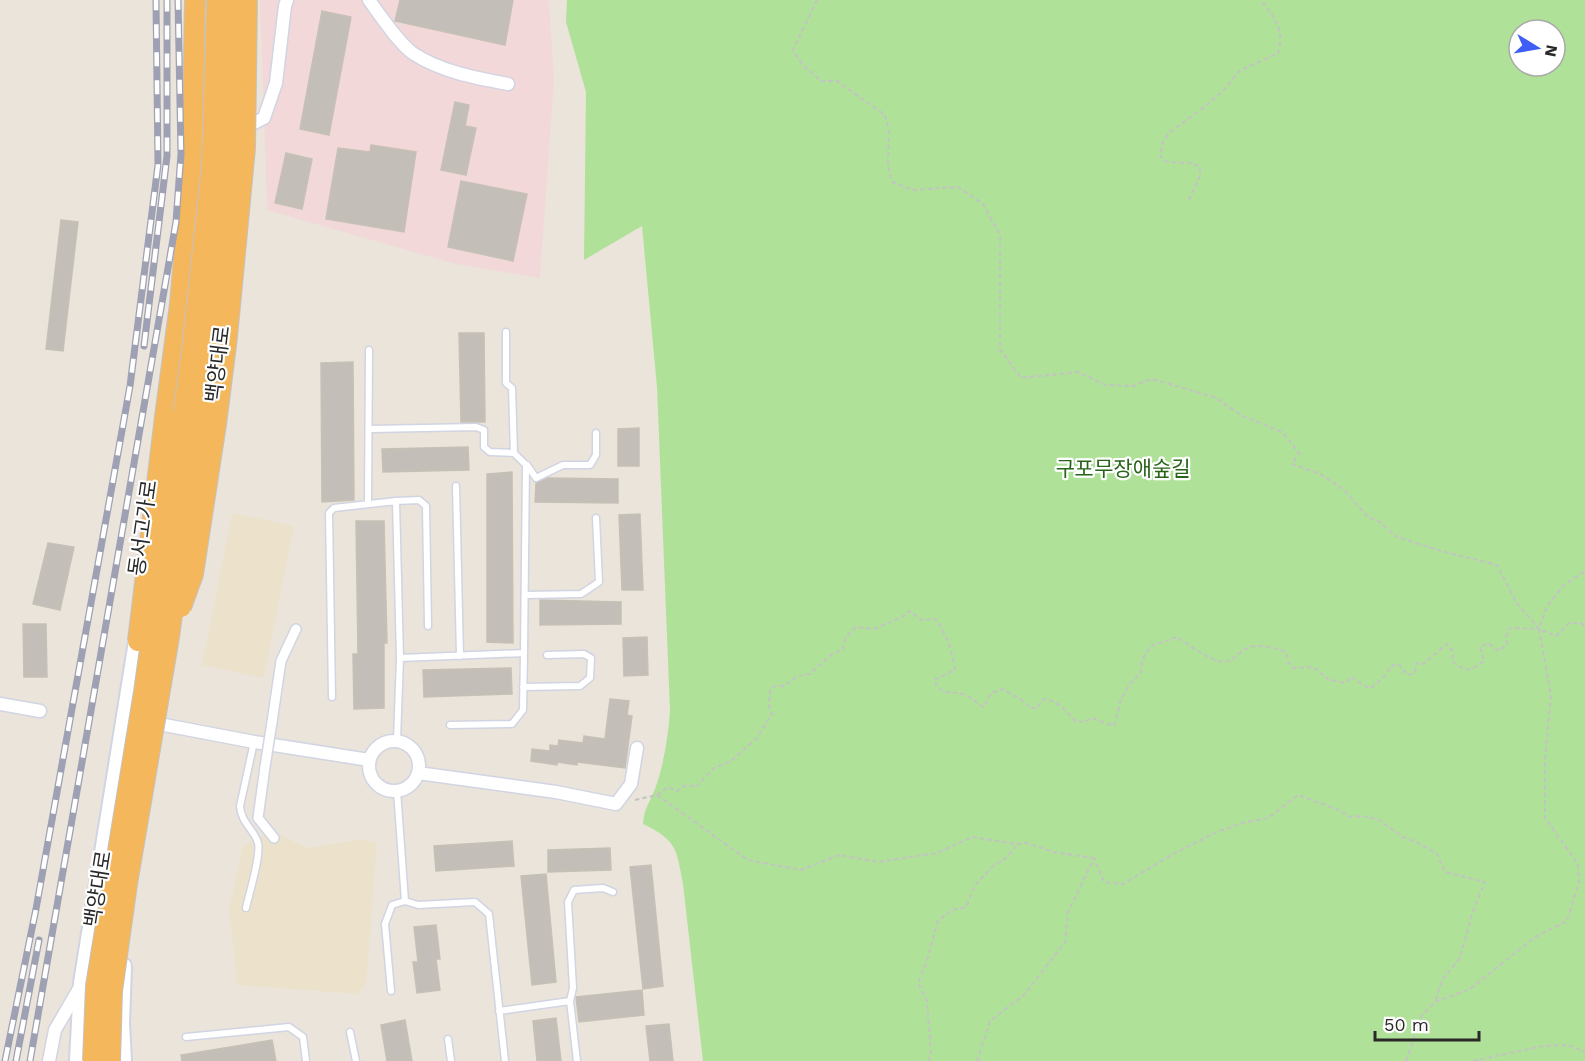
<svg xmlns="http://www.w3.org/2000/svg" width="1585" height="1061" viewBox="0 0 1585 1061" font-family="'Work Sans','Noto Sans KR',sans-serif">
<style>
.education{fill:#ece2cb}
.medical{fill:#f2d8d9}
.green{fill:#b0e199;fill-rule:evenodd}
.building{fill:#c3beb8;stroke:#c6c0b5;stroke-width:1.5}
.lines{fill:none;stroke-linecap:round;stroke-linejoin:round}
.service-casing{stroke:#d1d4e2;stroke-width:9}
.pedestrian-casing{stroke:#d1d4e2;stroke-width:12}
.minor-casing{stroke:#d1d4e2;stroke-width:15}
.secondary-casing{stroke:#d1d4e2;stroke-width:20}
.trunk-casing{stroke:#c3c3c3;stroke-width:22}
.path{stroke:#c3c3c3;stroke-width:2;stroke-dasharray:4.5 3;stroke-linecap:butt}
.service{stroke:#fff;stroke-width:6}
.pedestrian{stroke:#fff;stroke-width:9}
.minor{stroke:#fff;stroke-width:12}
.secondary{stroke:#fff;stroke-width:16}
.trunk{stroke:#f4b75c;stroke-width:20}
.rail-casing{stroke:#9ea1b3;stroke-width:7}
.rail{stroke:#fff;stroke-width:4.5;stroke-dasharray:14;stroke-linecap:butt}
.pedestrian-bridge-casing{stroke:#d1d4e2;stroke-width:12;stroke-linecap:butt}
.trunk-bridge-casing{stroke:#c3c3c3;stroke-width:22;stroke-linecap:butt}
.pedestrian-bridge{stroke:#fff;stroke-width:9}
.trunk-bridge{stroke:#f4b75c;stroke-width:20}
.labels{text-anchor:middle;stroke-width:4.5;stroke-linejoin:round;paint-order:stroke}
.street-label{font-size:21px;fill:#292929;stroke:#fff}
.park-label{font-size:21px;fill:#29641b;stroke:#fff}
</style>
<rect width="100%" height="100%" fill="#ebe4db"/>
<path class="education" d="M232,513L294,526L264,678L202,665Z
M273,831L307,848L363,839L377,843L366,984L358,994L237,985L229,908L243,846Z"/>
<path class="medical" d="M260,0H549L554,80L540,278L456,264L267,210Z"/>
<path class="green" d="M567,0H1585V1061H703L683,884C676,849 678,841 643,824C645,806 649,804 655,789C664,764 668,737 670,711L657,387L642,226L584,260L586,92L566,22ZM1519,30H1555V66H1519Z"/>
<path class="building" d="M400,0H513L505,45L395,21Z
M322,11L351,17L329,135L300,129Z
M455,102L469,105L465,126L476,128L466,175L441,170Z
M371,145L416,152L404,232L326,219L338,148L370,152Z
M286,153L312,159L302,209L275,203Z
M461,181L527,194L513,261L448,247Z
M61,220L78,222L63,351L46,349Z
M459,333H484L485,422H461Z
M353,362L354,500L322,502L321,363Z
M639,428V466H618V429Z
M468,447L469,470L383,472L382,449Z
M512,472L513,643L487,642V474Z
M548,478L618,479V503L535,502L536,483Z
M640,514L643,590H622L619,515Z
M356,521H384L387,643H384V708L354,709L353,654H358Z
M48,543L74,547L60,610L33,604Z
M540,600L621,602V624L540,625Z
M23,624H46L47,677H24Z
M647,637L648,675L624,676L623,638Z
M511,668L512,694L424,697L423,670Z
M610,699L629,701L627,715L632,716L625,768L577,762V765L557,762V765L531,761L532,749L550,751V745L558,746L559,740L583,743L584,736L605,739Z
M512,841L514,866L436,871L434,846Z
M610,848L611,870L548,872V850Z
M651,865L663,986L643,989L630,867Z
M546,874L556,982L532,985L521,876Z
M436,925L440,959H436L440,990L417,993L413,962H418L414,927Z
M642,990L644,1015L579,1022L576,997Z
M556,1018L561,1061H537L533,1021Z
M405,1020L412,1061H387L381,1025Z
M669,1024L673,1061H650L646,1026Z
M272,1040L276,1061H182L181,1055Z"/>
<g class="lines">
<defs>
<path id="service" d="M506,332V383L512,388L514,453L526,465L524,653
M370,429L476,427L484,430V447L490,452L514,453
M527,465L536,478L563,465H590L596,455V433
M456,486L460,656
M368,503L369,350
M525,595L581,594L599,582L596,518
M400,658L524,653L523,710L512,724L450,725
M523,687L580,686L590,678L591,658L584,654L547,655
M332,697L329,513L334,508L396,501
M397,740L400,658L396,501L419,500L426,506L428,626
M397,791L405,901L418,905L475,902L489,914L505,1061
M246,908C249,894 261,856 258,843C254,829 241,823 240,806L254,742
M391,991L385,924L392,905L405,901
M499,1011L570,1001
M350,1032L356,1061
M186,1037L289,1027L303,1037L306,1061
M448,1039L451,1061
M577,1061L570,1001L573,988L568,902L574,890L603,888L613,892"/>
<path id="pedestrian" d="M272,722L281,661L296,629
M265,767L258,818L274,838"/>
<path id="minor" d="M369,0C380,15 399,44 414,54C442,72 476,78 508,84
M242,129L264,118L276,83L285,6L287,0
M0,704L40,711
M149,722L254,742L369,760
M369 766a25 25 0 1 1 50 0a25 25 0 1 1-50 0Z
M418,773L556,792L616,804L631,784L637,748
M49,1061L55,1030L80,987"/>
<path id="secondary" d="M78,1061L82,983L139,629
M123,1061L121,1023L123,966"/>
<path id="trunk" d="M165,417L180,304L192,166L195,0"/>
</defs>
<use href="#service" class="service-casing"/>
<use href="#pedestrian" class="pedestrian-casing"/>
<use href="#minor" class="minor-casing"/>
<use href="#secondary" class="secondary-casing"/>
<use href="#trunk" class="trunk-casing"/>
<path class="path" d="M817,0L793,50L802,64L821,81H837L885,115L889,132L888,166L892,182L912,190L958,187L983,204L1000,235V349L1021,378L1078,372L1106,385L1133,386L1152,379L1214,397L1243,416L1282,432L1299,453L1292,464L1320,474L1343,489L1368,517L1380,522L1397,537L1441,551L1497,565L1516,602L1539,629L1556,636L1569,623H1581L1585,626
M1189,200L1201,174L1199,166L1190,163L1167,162L1160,156L1163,142L1170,132L1203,108L1224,90L1239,71L1278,53C1285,28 1275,19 1261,0
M657,795L668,787L677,791L686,785L696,787L714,768L731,761L757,738L772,714L769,705L770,690L775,686H784L798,676L810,674L831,655L843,649L846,637L856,627L874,629L902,617L909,611L922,620L936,619C946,633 953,654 955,670L934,680C943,700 953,688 967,696C974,699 977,704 984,707L991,693L1003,689C1011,695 1024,699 1030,708H1037L1044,699C1057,700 1067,712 1075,721L1084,722L1092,718L1113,726L1115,723L1121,699L1129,685L1141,672L1142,660L1151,646L1177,637C1190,645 1203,656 1218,661C1231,665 1238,652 1248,648C1260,643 1275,648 1286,652L1288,662L1293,668L1310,667L1316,669L1329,680L1346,683L1351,677C1359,680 1362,687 1371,688L1385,676L1391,666L1398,664L1408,675L1415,673L1416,663L1423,664L1447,644L1452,650L1453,662C1468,673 1469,671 1484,661L1480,647L1488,643L1499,651L1507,644L1506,638L1510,628L1539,629
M635,800L657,795L748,860L801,870L839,855L878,862L937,853L972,837L1018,844L1027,843L1053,852L1094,858
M928,1061L931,1054L927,1001L918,983L927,960L938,921L952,910L966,907L975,885L993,866L1006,858L1018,844
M977,1061L990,1021L1024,995L1065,942L1068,912L1094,858L1104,882L1123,884L1173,854L1217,832L1243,823L1268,818L1298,795L1336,809L1351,817L1363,816L1379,820L1403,837L1420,844L1437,854L1445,872L1485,882L1473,911L1460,958L1442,980L1435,1002
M1406,1061L1422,1015L1435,1002L1470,989L1535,937L1567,921L1579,882L1578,864L1545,818V758L1551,696L1539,629L1547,606L1564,585L1585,571
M1473,1061L1543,1046L1568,1045L1585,1052"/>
<use href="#service" class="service"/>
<use href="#pedestrian" class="pedestrian"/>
<use href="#minor" class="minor"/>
<use href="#secondary" class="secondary"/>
<use href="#trunk" class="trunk"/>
<defs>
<path id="rail" d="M144,346L167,156V0
M5,1061L36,909L130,386L158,165L156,0
M16,1061L39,940
M30,1061L176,222L181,154L178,0"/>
</defs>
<use href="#rail" class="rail-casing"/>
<use href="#rail" class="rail"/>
<defs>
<path id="pedestrian-bridge" d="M265,767L272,722"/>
<path id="trunk-bridge" d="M181,607L193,574L216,424L227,337L245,148L247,0
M138,641L165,417
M93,1061L96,986L144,692L192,351L212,165L217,0
M110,1061L112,991L127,884L169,637L213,303L230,121L232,0"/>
</defs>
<use href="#pedestrian-bridge" class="pedestrian-bridge-casing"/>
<use href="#trunk-bridge" class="trunk-bridge-casing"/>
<use href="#pedestrian-bridge" class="pedestrian-bridge"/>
<use href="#trunk-bridge" class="trunk-bridge"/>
</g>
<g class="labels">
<g class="street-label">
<text transform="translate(218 364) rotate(-83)" y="7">백양대로</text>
<text transform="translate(143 528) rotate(-82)" y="7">동서고가로</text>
<text transform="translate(98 889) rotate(-81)" y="7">백양대로</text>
</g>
<g class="park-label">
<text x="1123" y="476">구포무장애숲길</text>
</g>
</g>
<g transform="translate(1537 48) rotate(101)"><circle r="28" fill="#ffffff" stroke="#a9a9a9" stroke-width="1.5"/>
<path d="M0-4.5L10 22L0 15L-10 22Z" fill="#3e5ef5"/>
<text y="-9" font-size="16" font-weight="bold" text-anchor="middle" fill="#292929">N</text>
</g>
<path d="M1375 1031v9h104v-9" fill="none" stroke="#292929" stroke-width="3"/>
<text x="1384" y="1031" font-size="18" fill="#292929" stroke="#ffffff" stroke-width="4.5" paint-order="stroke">50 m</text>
</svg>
